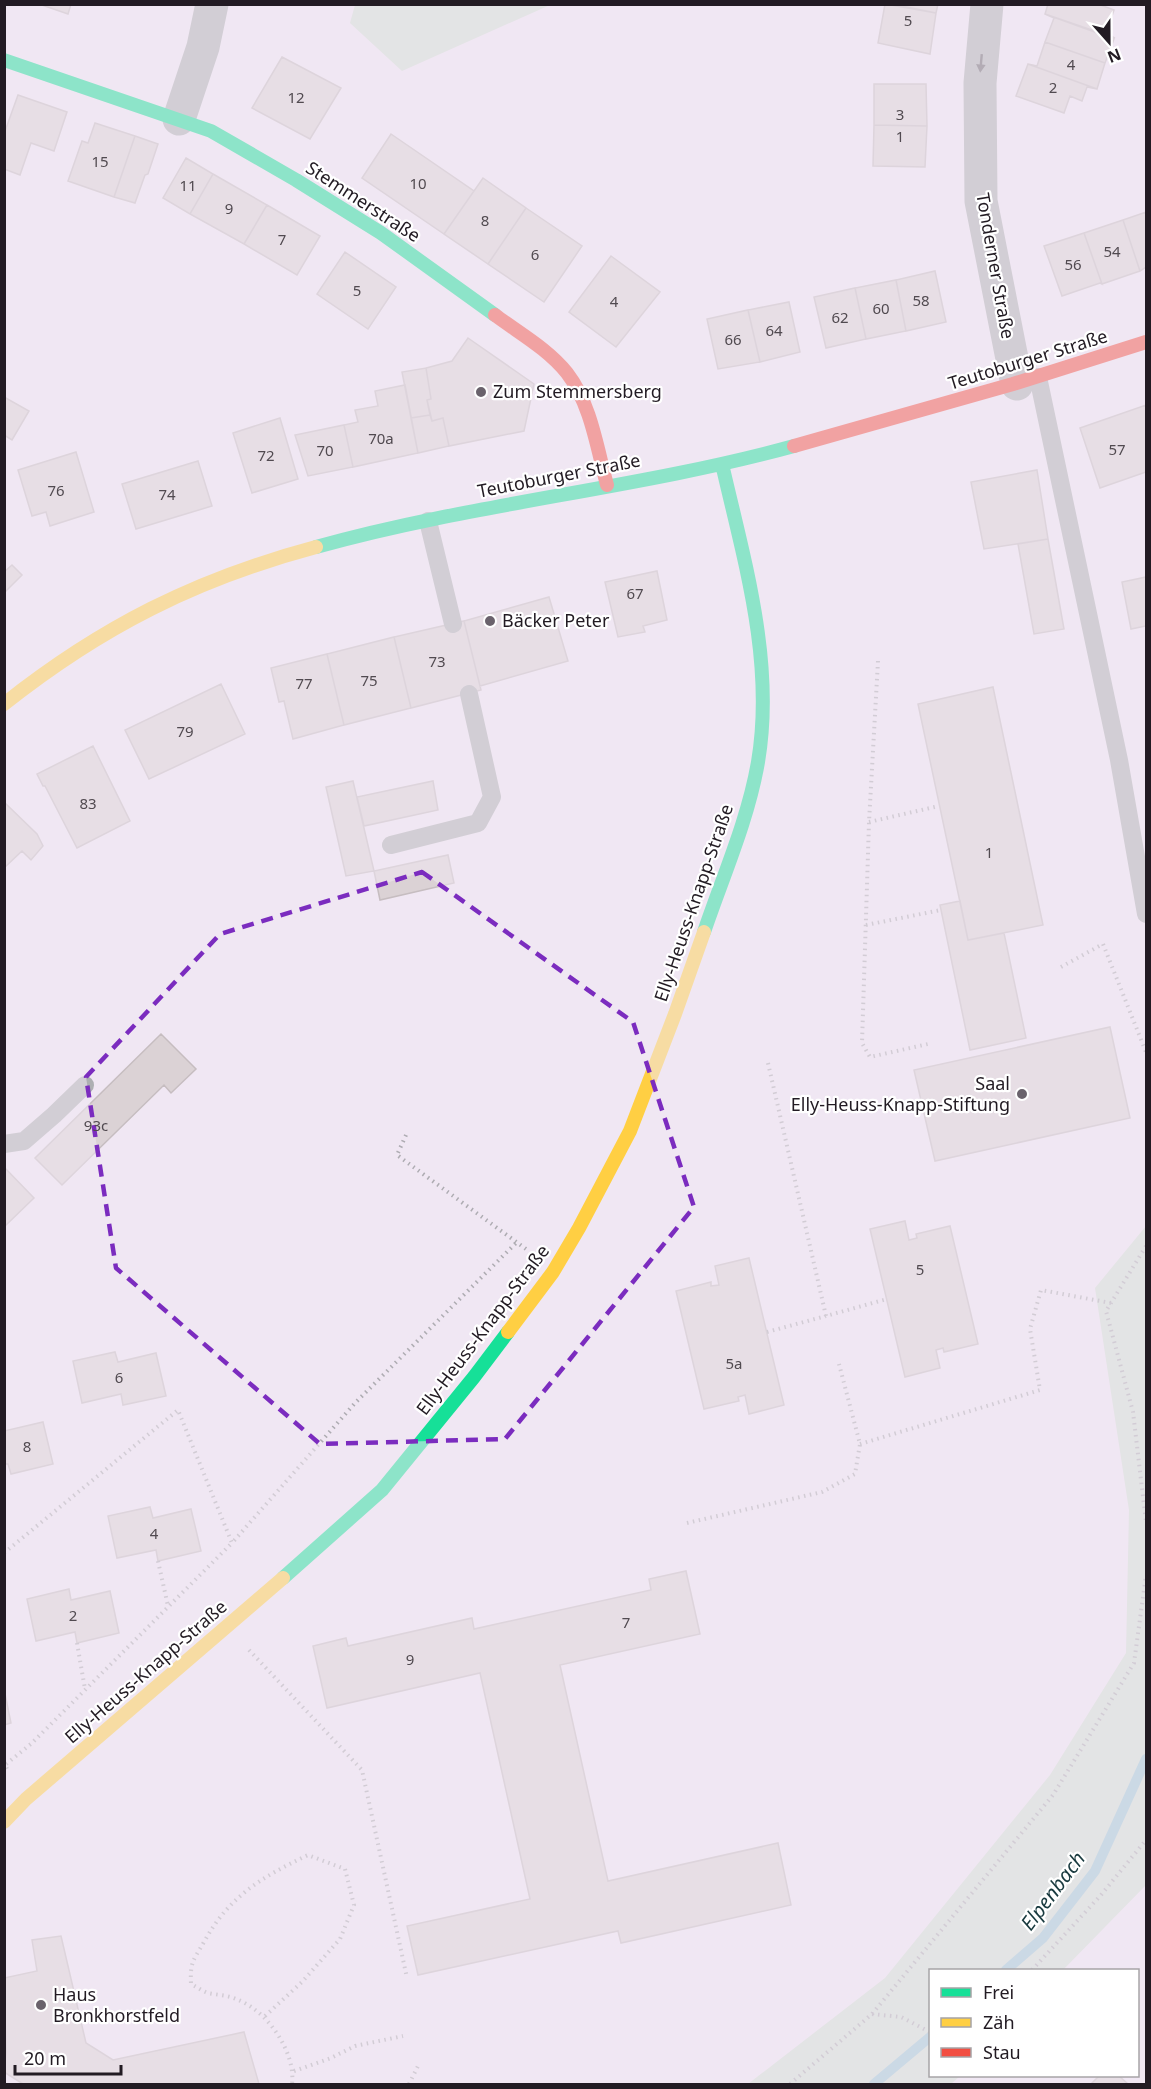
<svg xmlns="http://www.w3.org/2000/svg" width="1151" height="2089" viewBox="0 0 1151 2089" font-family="'Noto Sans',sans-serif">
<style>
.green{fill:#d3dfd5}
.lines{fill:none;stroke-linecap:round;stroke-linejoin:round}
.stream{stroke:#9ec8d4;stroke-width:10}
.building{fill:#dbd2d5;stroke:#c6bdc0;stroke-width:1.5}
.path{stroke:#aeacb2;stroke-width:4;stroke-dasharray:1.5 4.5;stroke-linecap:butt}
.lane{stroke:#adafb2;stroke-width:18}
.street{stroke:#adafb2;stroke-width:33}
.fast{stroke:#16e098;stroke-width:14}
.slow{stroke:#ffcf43;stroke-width:14}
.jam{stroke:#f24e42;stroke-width:14}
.oneway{fill:#68656a}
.marked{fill:none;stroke:#7b2cbf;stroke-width:4.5;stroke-dasharray:12 8;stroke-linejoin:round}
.poi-dot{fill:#6a626c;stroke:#fff;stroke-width:2}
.labels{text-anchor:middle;stroke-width:4.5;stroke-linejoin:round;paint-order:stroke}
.number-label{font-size:15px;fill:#514a50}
.street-label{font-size:18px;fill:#221b23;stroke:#fff}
.poi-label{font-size:18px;fill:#221b23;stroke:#fff;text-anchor:start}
.water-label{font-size:20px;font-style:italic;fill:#193a3f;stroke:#fff}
</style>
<rect width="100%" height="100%" fill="#f0e7f3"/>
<path class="green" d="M355,5V4L550,5L402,71L350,23Z
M1146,1226V1885L1063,1970H930V2076H960L951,2084H748L885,1978L1050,1775L1126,1653L1129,1510L1095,1288Z"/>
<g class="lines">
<path class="stream" d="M1006,1970L1043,1938L1095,1871L1146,1759
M874,2084L930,2037"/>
</g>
<path class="building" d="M39,4H71L68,14Z
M885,4L936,13L930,54L878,43Z
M892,4H938L936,13Z
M1048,4H1098L1114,10L1106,34L1115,38L1045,14Z
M1045,14L1114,39L1105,63L1045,42L1054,18Z
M1045,42L1105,63L1097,89L1028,64L1037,66Z
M282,57L341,88L310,139L252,108Z
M1028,64L1097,89L1087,87L1082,101L1070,96L1064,113L1016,96Z
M874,84H926L927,126L874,125Z
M18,95L67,112L54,151L31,143L20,175L4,169V134Z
M95,123L135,136L114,197L68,181L82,141L88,143Z
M874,125L927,126L925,167L873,166Z
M391,134L474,191L444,234L362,178Z
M135,136L158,144L148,174L145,175L135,203L114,197Z
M186,158L213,174L190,214L163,198Z
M213,174L267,205L244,244L190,214Z
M483,178L526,208L488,264L444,234Z
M267,205L320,236L297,275L244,244Z
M526,208L582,246L544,302L488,264Z
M1146,212V267L1140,271L1123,220Z
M1123,220L1140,271L1102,284L1084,233Z
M1084,233L1102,284L1100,283L1062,296L1044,246Z
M345,252L396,287L368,329L317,294Z
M611,256L660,292L616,347L569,312Z
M935,271L946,322L906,331L896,280Z
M896,280L906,331L866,339L855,288Z
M855,288L866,339L826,348L814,297Z
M789,302L800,352L760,362L748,310Z
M748,310L760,362L718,369L707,319Z
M468,338L534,384L524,431L449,446L443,418L432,421L427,400L431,399L426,368L452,361Z
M426,368L431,399L427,400L430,415L411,418L402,372Z
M405,385L418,453L353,467L344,425L358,422L355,410L378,406L375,391Z
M4,397L29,411L12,440L4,435Z
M1146,405V472L1100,488L1080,428Z
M430,415L432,421L443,418L449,446L418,453L411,418Z
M280,418L298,479L252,493L233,433Z
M344,425L353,467L308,476L295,435Z
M76,452L94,512L50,526L46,512L32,516L18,470Z
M198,461L212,506L136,529L122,484Z
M1037,470L1048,539L984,549L971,482Z
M1048,539L1064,629L1034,634L1018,544Z
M12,565L22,575L4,593V572Z
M657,571L667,620L643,626L645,632L618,637L605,582Z
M1146,577V626L1131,629L1122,582Z
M549,597L568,661L480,686L464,621Z
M464,621L481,690L411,708L394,637Z
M394,637L411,708L344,725L327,654Z
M327,654L344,725L293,739L284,701L279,702L271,668Z
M221,684L245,734L149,779L125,730Z
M993,687L1043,925L968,940L918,704Z
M93,746L130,821L77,848L45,786H43L37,774Z
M353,781L374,871L346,876L326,787Z
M433,781L438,810L364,826L357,797Z
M4,802L37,834L43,846L31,860L22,851L4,868Z
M448,855L454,883L380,900L374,871Z
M960,901L968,940L1004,933L1026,1038L970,1050L940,905Z
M1110,1027L1130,1118L935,1161L914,1070Z
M161,1034L196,1069L171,1093L164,1085L62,1185L35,1158Z
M4,1167L34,1198L5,1226H4Z
M905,1221L909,1240L917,1238L916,1234L950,1226L978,1344L944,1352L943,1348L936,1350L940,1368L905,1377L870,1229Z
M749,1258L784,1405L749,1414L745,1395L738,1397L739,1401L704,1409L676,1291L711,1282V1286L719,1285L715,1266Z
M115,1352L118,1362L156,1353L166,1396L123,1405L121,1394L82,1403L73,1361Z
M43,1422L53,1464L11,1474L8,1464H4V1431Z
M150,1507L153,1518L191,1509L201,1551L158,1561L156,1550L117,1558L108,1516Z
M686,1571L700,1634L560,1665L608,1881L778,1843L791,1905L621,1943L618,1931L418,1975L407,1926L530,1899L480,1673L327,1708L313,1646L346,1638L348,1646L472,1618L474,1629L651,1590L649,1579Z
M69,1589L71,1600L110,1591L119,1633L77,1643L75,1632L36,1641L27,1599Z
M4,1689L11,1723L4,1725Z
M61,1936L86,2043L113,2060L244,2032L259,2084H23L4,2072L6,2052L4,1978L37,1971L32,1940Z
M1099,2076H1119L1128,2084H1091Z"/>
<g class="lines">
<path class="path" d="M878,661L869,822L862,1043L870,1057L928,1044
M869,822L939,806
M866,925L941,910
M1061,967L1103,944L1146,1052
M768,1063L826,1316L887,1299
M406,1135L397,1155L526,1249
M1146,1246L1106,1311L1133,1412L1146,1522
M767,1332L826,1316
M860,1444L1040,1390L1030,1329L1041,1290L1111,1303
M687,1523L822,1492L855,1474L860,1444L839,1364
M4,1553L178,1410L232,1543L355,1403L517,1242
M158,1561L168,1606
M77,1643L85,1689
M249,1650L362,1770L407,1978
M7,1769L5,1765L32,1743L232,1543
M1032,1970L1101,1895L1146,1840
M872,2014L901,2017L930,2032
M265,2016L302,1982L340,1939L354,1905L345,1869L308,1855C262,1877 229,1896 204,1942C193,1961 190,1962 191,1984C197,1987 202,1991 208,1993C217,1995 227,1995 236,1999C267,2010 296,2052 292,2084
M294,2071L331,2058L355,2046L403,2036
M4,2084H6
M409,2084L419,2064
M790,2084L872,2014L1053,1795L1134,1663L1146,1575"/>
<path class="lane" d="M1038,377L1119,760L1146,914
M428,521L453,624
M391,845L478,823L492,797L469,694
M4,1144L24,1141L54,1115L85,1085"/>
<path class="street" d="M987,4L980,83L981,201L1017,384
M179,119L203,47L212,4"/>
<path class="fast" d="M4,60L211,131L296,180L381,233L495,315
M316,547C473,503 637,489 794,446
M704,932C723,876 748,820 758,762C775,662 744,560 722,464
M283,1578L382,1490L474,1377L508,1332"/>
<path class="slow" d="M4,704C101,627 196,579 316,547
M508,1332L553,1272L579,1228L630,1131L675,1014L704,932
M4,1822L26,1799L283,1578"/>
<path class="jam" d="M495,315C519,333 548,349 567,373C591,404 597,448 607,485
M794,446L1013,384L1146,342"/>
</g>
<defs><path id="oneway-solid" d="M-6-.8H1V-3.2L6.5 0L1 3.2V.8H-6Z" transform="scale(1.5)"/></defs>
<use class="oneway" href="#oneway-solid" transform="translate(981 63) rotate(95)"/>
<path d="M0 0H1151V2089H0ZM422,872L633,1022L694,1207L505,1439L320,1444L116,1268L86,1077L220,934Z" fill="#f0e7f3" fill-opacity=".55" fill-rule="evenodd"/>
<path class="marked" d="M422,872L633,1022L694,1207L505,1439L320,1444L116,1268L86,1077L220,934Z"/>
<g class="poi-dot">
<circle cx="481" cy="392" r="6"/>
<circle cx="490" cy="621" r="6"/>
<circle cx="1022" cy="1094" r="6"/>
<circle cx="41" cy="2005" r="6"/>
</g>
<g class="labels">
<g class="number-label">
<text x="908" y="26">5</text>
<text x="1071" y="70">4</text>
<text x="1053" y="93">2</text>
<text x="296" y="103">12</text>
<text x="900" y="120">3</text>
<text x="900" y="142">1</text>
<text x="100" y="167">15</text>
<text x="418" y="189">10</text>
<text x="188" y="191">11</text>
<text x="229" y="214">9</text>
<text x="485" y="226">8</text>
<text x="282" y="245">7</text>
<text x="1112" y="257">54</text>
<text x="535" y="260">6</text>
<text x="1073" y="270">56</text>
<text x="357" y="296">5</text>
<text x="921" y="306">58</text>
<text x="614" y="307">4</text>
<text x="881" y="314">60</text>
<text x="840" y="323">62</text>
<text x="774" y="336">64</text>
<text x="733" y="345">66</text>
<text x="381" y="444">70a</text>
<text x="1117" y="455">57</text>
<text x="325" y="456">70</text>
<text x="266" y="461">72</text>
<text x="56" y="496">76</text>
<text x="167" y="500">74</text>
<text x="635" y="599">67</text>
<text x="437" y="667">73</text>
<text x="369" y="686">75</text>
<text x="304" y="689">77</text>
<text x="185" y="737">79</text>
<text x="88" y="809">83</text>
<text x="989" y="858">1</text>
<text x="96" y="1131">93c</text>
<text x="920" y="1275">5</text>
<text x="734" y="1369">5a</text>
<text x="119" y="1383">6</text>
<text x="27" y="1452">8</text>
<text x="154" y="1539">4</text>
<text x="73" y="1621">2</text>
<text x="626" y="1628">7</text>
<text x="410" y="1665">9</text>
</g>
<g class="street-label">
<text transform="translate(363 202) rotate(33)" y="6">Stemmerstraße</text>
<text transform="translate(995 266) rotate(80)" y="6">Tonderner Straße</text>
<text transform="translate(1028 360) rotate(-17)" y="6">Teutoburger Straße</text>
<text transform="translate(559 476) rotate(-11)" y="6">Teutoburger Straße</text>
<text transform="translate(694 903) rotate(-71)" y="6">Elly-Heuss-Knapp-Straße</text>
<text transform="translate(483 1330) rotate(-53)" y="6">Elly-Heuss-Knapp-Straße</text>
<text transform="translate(146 1672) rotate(-41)" y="6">Elly-Heuss-Knapp-Straße</text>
</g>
<g class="poi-label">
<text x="493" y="398">Zum Stemmersberg</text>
<text x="502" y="627">Bäcker Peter</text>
<text x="1010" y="1090" text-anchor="end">Saal<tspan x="1010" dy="21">Elly-Heuss-Knapp-Stiftung</tspan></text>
<text x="53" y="2001">Haus<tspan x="53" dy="21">Bronkhorstfeld</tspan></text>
</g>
<g class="water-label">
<text transform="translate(1053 1891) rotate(-53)" y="7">Elpenbach</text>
</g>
</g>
<rect width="1151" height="2089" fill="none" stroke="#221b23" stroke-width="12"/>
<rect x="929" y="1969" width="210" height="108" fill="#ffffff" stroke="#a7a4a7" stroke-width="1.5"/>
<rect x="941" y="1988" width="30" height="9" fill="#16e098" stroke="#a7a4a7" stroke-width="1.5"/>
<text x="983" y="1999" font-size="18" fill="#221b23">Frei</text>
<rect x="941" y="2018" width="30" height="9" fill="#ffcf43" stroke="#a7a4a7" stroke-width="1.5"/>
<text x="983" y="2029" font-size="18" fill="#221b23">Zäh</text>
<rect x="941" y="2048" width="30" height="9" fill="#f24e42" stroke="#a7a4a7" stroke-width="1.5"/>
<text x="983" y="2059" font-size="18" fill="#221b23">Stau</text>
<g transform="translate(1109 42) rotate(159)" stroke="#ffffff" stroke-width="4.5" paint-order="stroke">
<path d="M0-4.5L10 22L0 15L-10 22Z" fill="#221b23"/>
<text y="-9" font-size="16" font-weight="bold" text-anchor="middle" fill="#221b23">N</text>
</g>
<path d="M15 2065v9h106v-9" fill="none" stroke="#221b23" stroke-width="3"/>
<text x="24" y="2065" font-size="18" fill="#221b23" stroke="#ffffff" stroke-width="4.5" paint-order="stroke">20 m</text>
</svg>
